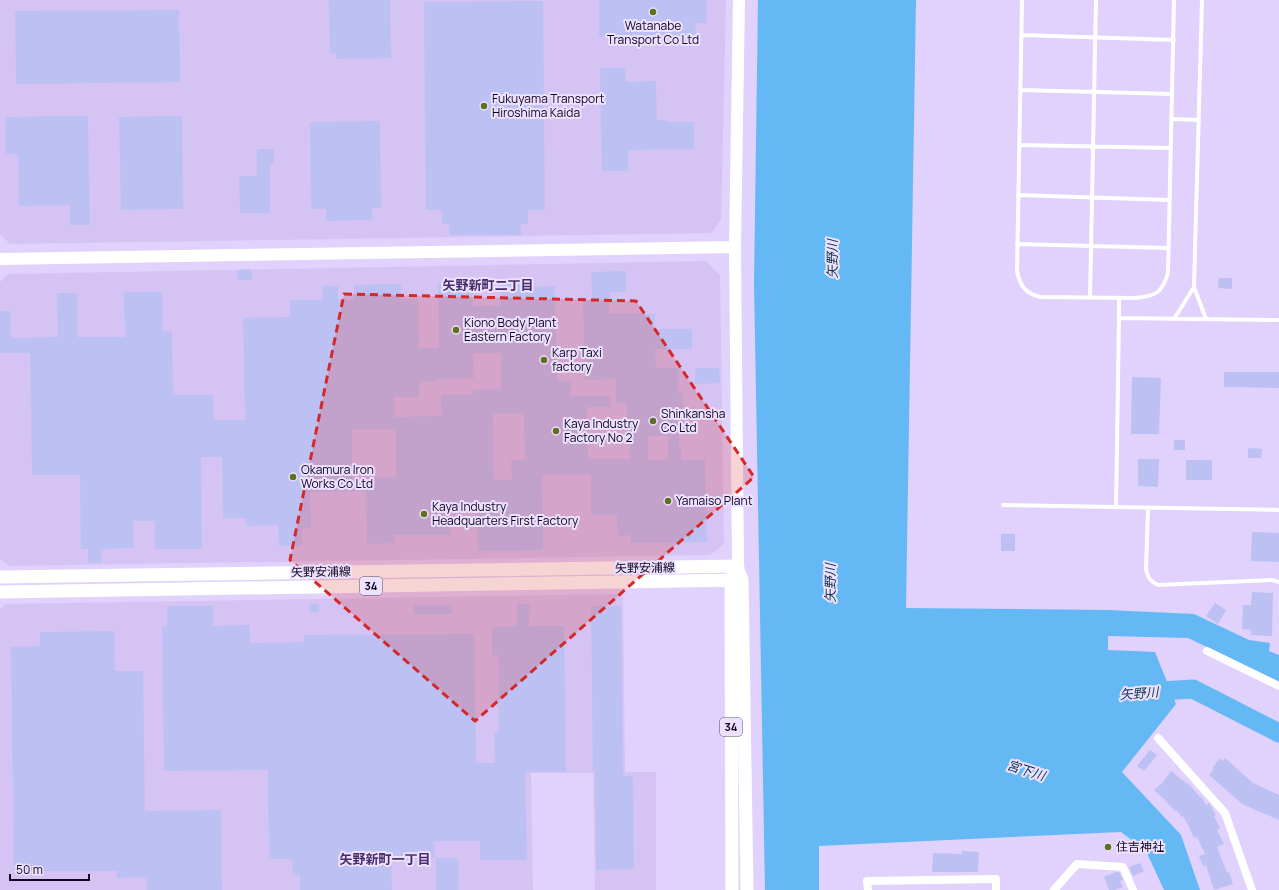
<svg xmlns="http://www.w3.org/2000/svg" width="1279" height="890" viewBox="0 0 1279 890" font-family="Manrope,'Noto Sans JP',sans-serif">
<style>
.built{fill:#d5c3f3}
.water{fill:#64b9f4}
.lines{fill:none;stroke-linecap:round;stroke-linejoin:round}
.river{stroke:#64b9f4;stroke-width:19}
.building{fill:#bdc0f3;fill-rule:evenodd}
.lane{stroke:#fff;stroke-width:4}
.street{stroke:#fff;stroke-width:8}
.secondary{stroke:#fff;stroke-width:12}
.primary{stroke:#fff;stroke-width:13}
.marked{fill:#d62828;fill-opacity:0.2;stroke:#d62828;stroke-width:3;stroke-dasharray:8 5;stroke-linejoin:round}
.poi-dot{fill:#5e7120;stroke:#ece1ff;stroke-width:1.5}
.labels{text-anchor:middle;stroke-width:4;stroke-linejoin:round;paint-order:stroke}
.shield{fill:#ece1ff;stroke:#534862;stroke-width:1}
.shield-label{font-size:11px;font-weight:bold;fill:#11061f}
.poi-label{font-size:12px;fill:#11061f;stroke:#ece1ff;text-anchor:start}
.street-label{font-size:12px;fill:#11061f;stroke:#ece1ff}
.water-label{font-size:13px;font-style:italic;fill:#0e334b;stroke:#ece1ff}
.neighbourhood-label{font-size:13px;font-weight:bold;fill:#472c69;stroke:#ece1ff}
</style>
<rect width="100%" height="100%" fill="#e1d1fd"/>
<path class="built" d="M0,0H726L721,220L711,233L10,244L0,234Z
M706,261L720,275L724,544L710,555L9,566L0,559V282L8,274Z
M623,594L625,772H656V890H595L593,773H531L533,890H0V610L5,604Z"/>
<path class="water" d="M758,0H916L906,608L1108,610L1194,614L1249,640L1270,643L1269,651L1279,655V682L1188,638L1108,636V650L1155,652L1176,704L1122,772L1181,835L1200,890H1164L1146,851L1121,832L819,846V890H765L754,283Z"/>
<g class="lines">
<path class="river" d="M1145,692L1193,689L1279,733"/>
</g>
<path class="building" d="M329,0H390L391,58L336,59V54H330Z
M599,0H706L707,23H695L696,36L599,37Z
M543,1L545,210H528V224H521V235H450L449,224H442V210H426L424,2Z
M179,10L180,82L16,84L15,11Z
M600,68H625L626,82L656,81L657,120H666V122H694V149L628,150V171H602Z
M88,116L90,225H70V205L19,206L18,154H6L5,117Z
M182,116L183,209L121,210L119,117Z
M380,121L381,208H372V220L326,221V209H311L310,122Z
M257,149H274V163L270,164V213H240L239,176H257Z
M251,269L252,280H237V270Z
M626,271V292H610L609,313L655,314V329H692V349H655L656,368H678V393H683V408H678L679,447H681V460H705L707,542L631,543V535L618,536L617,515H591V475L542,474L543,550L478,551V511L451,512V535H394L395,543L367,544L366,491L310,492L311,528H302V546H279L278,525L246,526V518H223L222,457H201L202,549H155V521H133L134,548L101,549V563H88V549H81L80,475H32L30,353H0V311H10L11,338L58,337L57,293H77V337H125L124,292H162L163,331H172L173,395H213L214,420H245L243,318L290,317V300H323L322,286H338V300H354V285L401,284V299H418L419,348H439L438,282L472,281L473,306H501V283H526V287L555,286L557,381H571V396H610L611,407H587L588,459H630V436H627V403H616V379L585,380L583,300H592L591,272ZM473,353H501V389L473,390V394L441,395L442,416L394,417V397H419V381H437V379L474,378ZM524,413L525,460H511L512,480H494L493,414ZM352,429H396V477L373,478V483H352ZM648,436H668V460H648Z
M1219,278H1232V289L1218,288Z
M695,368H719L720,383L695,384Z
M1224,372H1279V388L1224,387Z
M1132,377L1161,378L1159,434H1131Z
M1174,440H1185V450H1174Z
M1248,448L1262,449L1261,458H1248Z
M1138,459H1159L1158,487L1138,486Z
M1186,460H1212V480H1186Z
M1252,532L1279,533V562L1251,561Z
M1001,534H1015V551H1001Z
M1252,592L1273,593L1272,636L1251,635V630L1242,629L1243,605H1251Z
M517,603L530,604L529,626H564L566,772H525L527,860H480V841H434L435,857L391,858L392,890H300V875H293L292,859H269L268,770L164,771L162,626H167V606H213V626L250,625V643L304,642V635L474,634L476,763H495L494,732H499L498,655H492V627L517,626Z
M1215,603L1226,610L1218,624L1206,616Z
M309,604H319V612H309Z
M414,605H452V614H414Z
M591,606H621L623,776H633L634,869L596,870L595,771H593Z
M114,631L115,671H143L145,811L221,810L222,890H147V877L117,878V871H36V870H14L11,647L40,646V632Z
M1150,750L1157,755L1144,771L1137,766Z
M1220,758L1223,761L1225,758L1253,783L1279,795V820L1242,804L1209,775L1213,770V767Z
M1171,771L1187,784L1188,783L1200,797L1201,796L1206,805L1209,803L1216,815L1214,816L1220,828L1217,830L1224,844L1217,847L1227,873L1229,872L1233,884L1214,890L1206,865L1203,866L1199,856L1205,854L1197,837L1194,838L1189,827L1183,816L1182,817L1176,810L1175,811L1165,800L1154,790L1163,782Z
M962,851L979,852L978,872H932L933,853L962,854Z
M436,858H458L459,890H436Z
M1140,863L1144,871L1133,876L1129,867Z
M1116,872H1119L1123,880L1120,881L1123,887L1115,890H1109L1104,877Z"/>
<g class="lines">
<path class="lane" d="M1022,0L1017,271C1020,286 1025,293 1040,297L1135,298C1156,296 1162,293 1168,273L1174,0
M1202,0L1194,287L1206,319
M1022,35L1174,40
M1021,90L1172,94
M1172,119L1199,120
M1019,145L1171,148
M1018,195L1170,200
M1017,244L1169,248
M1090,298L1096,0
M1119,318V298
M1174,319L1194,287
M1003,505L1279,510
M1116,507L1119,318L1279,320
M1148,508L1146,569C1148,578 1150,581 1158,585L1272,580L1279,582"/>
<path class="street" d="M1207,651L1279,686
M1158,738L1225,813L1252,890
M868,890L867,881L996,879V890
M1054,890L1077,864L1123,867L1133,890"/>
<path class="secondary" d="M0,259L735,247
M738,566L735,247L739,0"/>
<path class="primary" d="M739,572L742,580L747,890
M0,577L738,566
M0,592L742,580
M732,890L731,580L734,573"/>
</g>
<path class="marked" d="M344,294L636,301L754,477L475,721L290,560Z"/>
<g class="poi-dot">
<circle cx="653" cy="12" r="4"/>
<circle cx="484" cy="106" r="4"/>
<circle cx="456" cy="330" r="4"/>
<circle cx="544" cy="360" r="4"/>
<circle cx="653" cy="421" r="4"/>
<circle cx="556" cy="431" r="4"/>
<circle cx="293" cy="477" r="4"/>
<circle cx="668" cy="501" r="4"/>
<circle cx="424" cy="514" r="4"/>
<circle cx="1108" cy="847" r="4"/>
</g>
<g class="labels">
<g class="shield">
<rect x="360" y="577" width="22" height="18" rx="3"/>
<rect x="720" y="718" width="22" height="18" rx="3"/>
</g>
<g class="shield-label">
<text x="371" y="590">34</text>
<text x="731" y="731">34</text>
</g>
<g class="poi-label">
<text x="653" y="30" text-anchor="middle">Watanabe<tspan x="653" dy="14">Transport Co Ltd</tspan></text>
<text x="492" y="103">Fukuyama Transport<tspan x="492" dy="14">Hiroshima Kaida</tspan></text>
<text x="464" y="327">Kiono Body Plant<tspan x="464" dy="14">Eastern Factory</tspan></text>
<text x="552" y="357">Karp Taxi<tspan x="552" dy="14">factory</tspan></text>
<text x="661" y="418">Shinkansha<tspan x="661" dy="14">Co Ltd</tspan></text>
<text x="564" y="428">Kaya Industry<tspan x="564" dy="14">Factory No 2</tspan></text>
<text x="301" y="474">Okamura Iron<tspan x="301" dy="14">Works Co Ltd</tspan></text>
<text x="676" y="505">Yamaiso Plant</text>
<text x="432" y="511">Kaya Industry<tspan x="432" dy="14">Headquarters First Factory</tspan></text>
<text x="1116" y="851">住吉神社</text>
</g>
<g class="street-label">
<text transform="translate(645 568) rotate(-1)" y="4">矢野安浦線</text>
<text transform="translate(321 572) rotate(-1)" y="4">矢野安浦線</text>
</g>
<g class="water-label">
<text transform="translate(832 259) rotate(-90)" y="5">矢野川</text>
<text transform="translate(830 583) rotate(-90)" y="5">矢野川</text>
<text transform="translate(1139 693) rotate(-4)" y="5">矢野川</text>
<text transform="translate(1026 770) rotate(18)" y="5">宮下川</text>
</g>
<g class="neighbourhood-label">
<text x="488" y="290">矢野新町二丁目</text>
<text x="385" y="864">矢野新町一丁目</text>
</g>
</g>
<path d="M10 874v6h79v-6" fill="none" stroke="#11061f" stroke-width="2"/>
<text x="16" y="874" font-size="12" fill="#11061f" stroke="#ece1ff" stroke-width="3" paint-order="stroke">50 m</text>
</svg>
